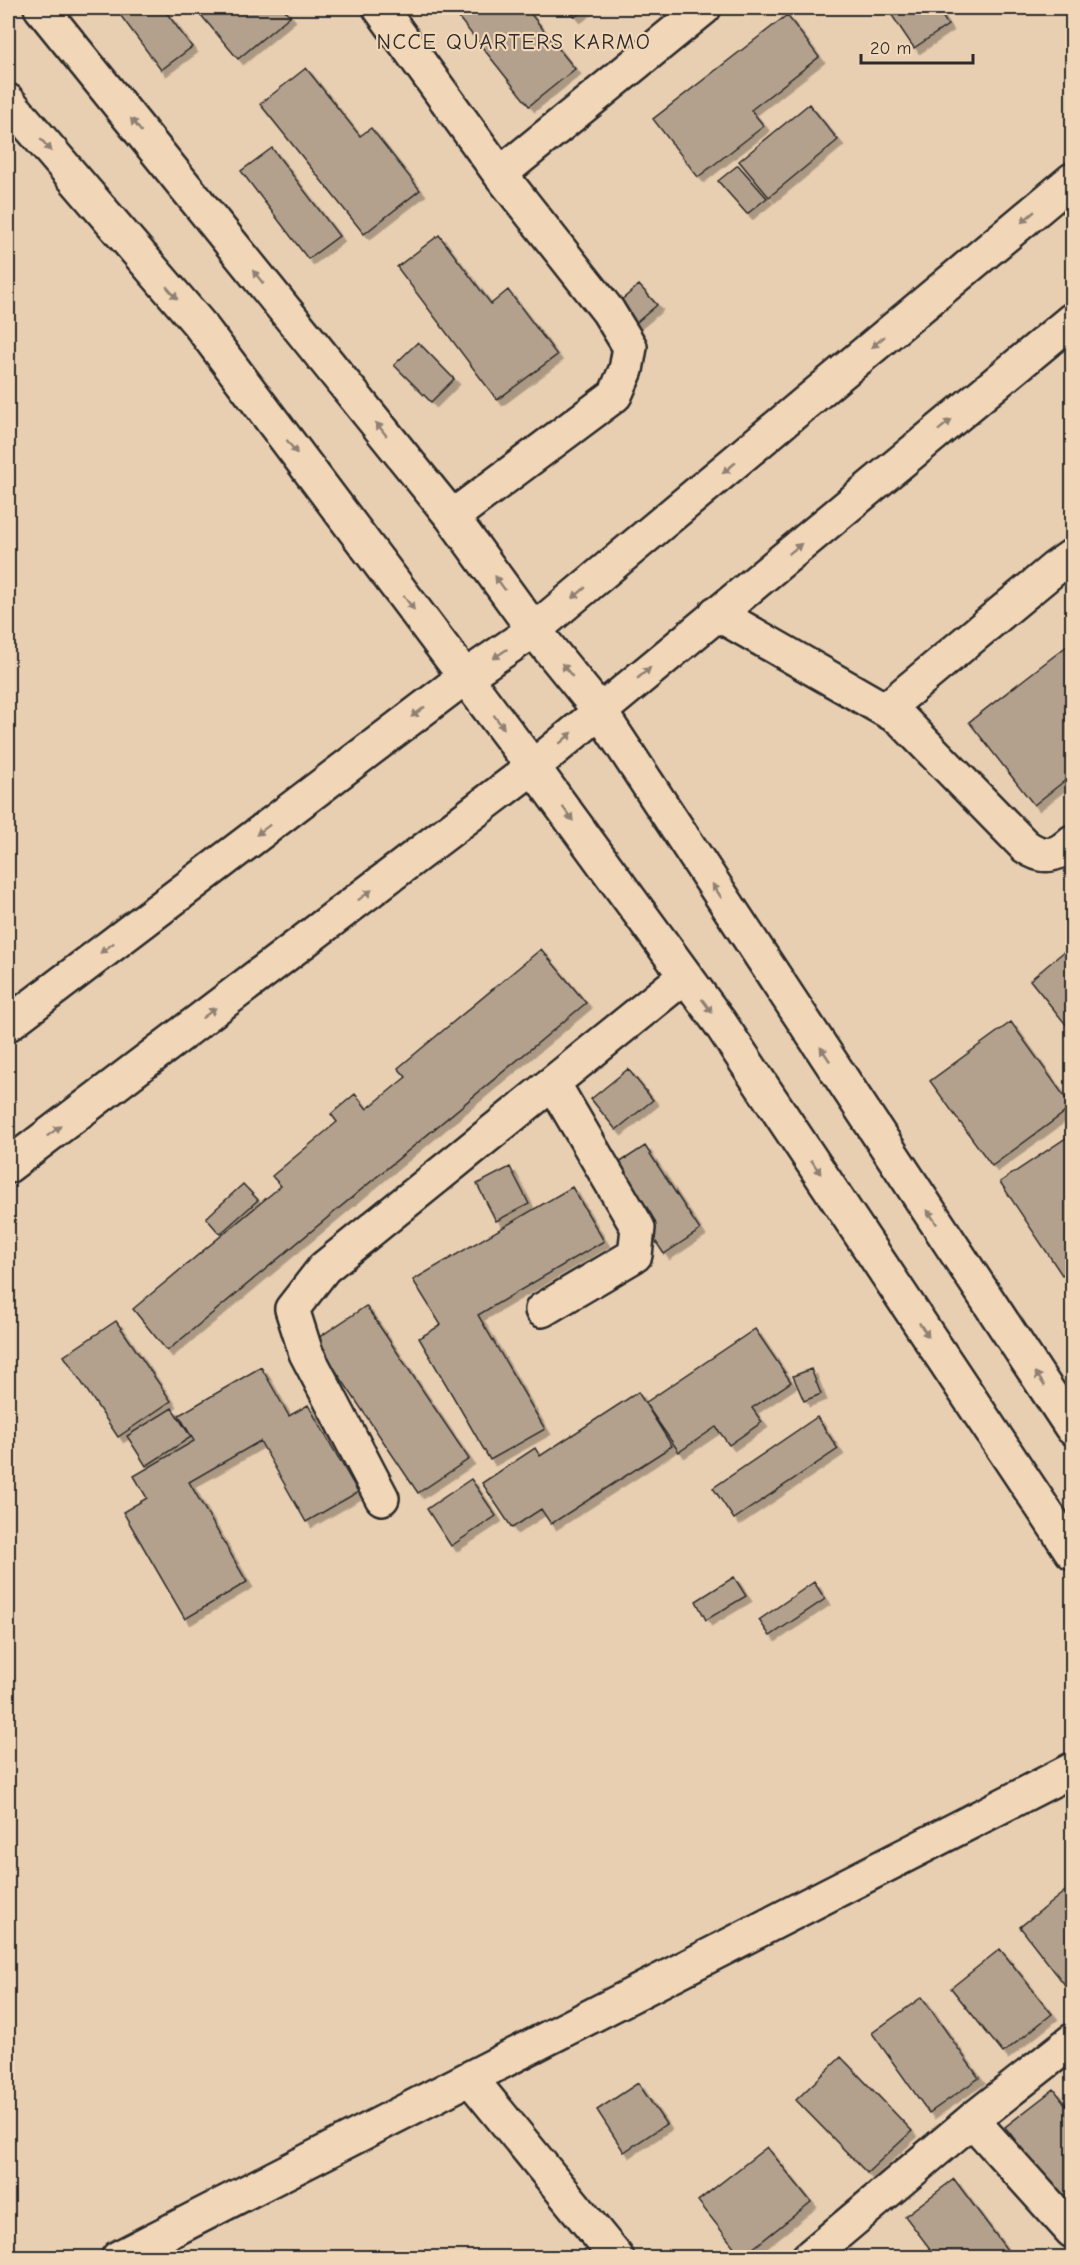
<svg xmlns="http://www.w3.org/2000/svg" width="1080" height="2265" viewBox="0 0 1080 2265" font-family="'Comic Neue',sans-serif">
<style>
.building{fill:#b3a18d;stroke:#2b2b2b;stroke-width:1.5;filter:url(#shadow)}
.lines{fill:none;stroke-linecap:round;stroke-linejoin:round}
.minor-casing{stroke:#2b2b2b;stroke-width:38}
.minor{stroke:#f1d6b8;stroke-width:33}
.oneway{fill:#8e8072}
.labels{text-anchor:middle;stroke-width:4.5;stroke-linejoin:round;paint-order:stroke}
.quarter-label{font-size:22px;letter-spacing:1.5px;fill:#2b2b2b;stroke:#f1d6b8}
</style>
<defs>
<filter id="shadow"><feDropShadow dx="5.5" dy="5.5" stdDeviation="0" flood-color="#0004"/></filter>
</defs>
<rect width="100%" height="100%" fill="#e9cfb2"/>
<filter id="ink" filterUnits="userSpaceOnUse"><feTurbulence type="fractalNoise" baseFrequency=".0167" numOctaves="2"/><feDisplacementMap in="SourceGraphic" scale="12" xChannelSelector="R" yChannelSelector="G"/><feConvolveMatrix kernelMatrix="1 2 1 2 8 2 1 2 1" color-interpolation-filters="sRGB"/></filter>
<g filter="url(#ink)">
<path class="building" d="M115,8H163L192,47L161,70Z
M195,8H283L290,16L238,59Z
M451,8H526L575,69L529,106Z
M568,8H587L575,17Z
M887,8H937L948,25L914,48Z
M787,15L819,57L751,110L764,126L698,177L653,119Z
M306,68L360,136L371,128L420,190L364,234L260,104Z
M809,104L838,140L769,197L739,161Z
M272,148L339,236L308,259L241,171Z
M738,165L767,198L747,214L718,181Z
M439,235L491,304L508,290L557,355L497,400L397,267Z
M639,285L657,305L630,328L612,308Z
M418,342L454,379L431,402L394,365Z
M1072,642V775L1034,805L969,722Z
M1072,945V1032L1030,980Z
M541,949L586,1003L167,1351L133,1309L281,1186L272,1176L337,1122L331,1114L355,1094L367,1109L406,1077L398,1068Z
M1011,1022L1072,1107L992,1166L930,1081Z
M628,1069L653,1100L616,1130L591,1099Z
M1072,1134V1268L1062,1275L1000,1182Z
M645,1146L700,1230L664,1254L608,1170Z
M510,1167L529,1204L496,1221L477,1184Z
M243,1184L258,1200L220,1234L206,1218Z
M572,1187L604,1241L478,1315L545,1429L490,1460L419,1338L441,1325L413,1280Z
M366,1306L469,1459L418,1493L315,1340Z
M116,1321L171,1401L118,1437L64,1356Z
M755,1329L791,1382L752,1408L762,1422L729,1445L716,1427L679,1452L645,1403Z
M261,1367L289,1416L308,1405L358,1492L306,1522L260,1441L189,1482L247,1582L185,1619L123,1512L147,1498L134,1476L194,1441L179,1415Z
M811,1369L821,1394L804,1401L793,1376Z
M638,1392L672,1446L551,1524L541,1509L512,1528L482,1483L535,1448L540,1456Z
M172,1408L191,1437L146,1466L127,1436Z
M817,1417L838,1449L734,1519L713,1488Z
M471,1479L496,1516L451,1546L427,1509Z
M734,1577L746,1596L706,1620L696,1601Z
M814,1582L825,1599L770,1636L759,1620Z
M1069,1888L1072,1893V1994L1020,1927Z
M1000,1949L1052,2014L1003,2053L951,1988Z
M922,1997L979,2078L929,2113L872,2033Z
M841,2057L912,2131L867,2173L796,2100Z
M638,2083L666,2124L624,2152L597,2110Z
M1054,2089L1072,2113V2213L1005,2127Z
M767,2147L811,2202L742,2257L698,2201Z
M954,2179L1013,2258H937L905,2216Z"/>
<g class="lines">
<defs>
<path id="minor" d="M41,8L452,517L534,630L599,710L1072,1428
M380,8L500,174L608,311L630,347L626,370L615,395L452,517
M8,101L200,325L533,767L720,1023L1072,1552
M500,174L704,8
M716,613L901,719L1025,846C1043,859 1056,857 1072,842
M886,709L1055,568L1072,556
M8,1024L465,677L534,630L1072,180
M8,1166L533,767L1072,320
M542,1310L635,1255L638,1228L553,1083
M382,1498L306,1353L292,1309L324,1268L685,976
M470,2078L617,2258
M972,2120L1072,2041
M118,2258L1072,1770
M808,2258L972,2120L1072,2231"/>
</defs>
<use href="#minor" class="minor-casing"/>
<use href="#minor" class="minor"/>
</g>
<defs><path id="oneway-solid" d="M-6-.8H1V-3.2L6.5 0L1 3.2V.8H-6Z" transform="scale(1.5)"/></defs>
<g class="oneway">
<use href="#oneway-solid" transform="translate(136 125) rotate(-129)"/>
<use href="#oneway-solid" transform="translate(46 145) rotate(49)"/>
<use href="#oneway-solid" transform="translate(1028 217) rotate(140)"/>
<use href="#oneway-solid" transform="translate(258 277) rotate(-129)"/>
<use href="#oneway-solid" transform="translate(172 293) rotate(49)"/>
<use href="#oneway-solid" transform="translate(878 342) rotate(140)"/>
<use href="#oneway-solid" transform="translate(945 425) rotate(-39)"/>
<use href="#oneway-solid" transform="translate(381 429) rotate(-129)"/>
<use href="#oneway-solid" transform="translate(292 447) rotate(53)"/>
<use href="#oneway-solid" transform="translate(729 468) rotate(140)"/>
<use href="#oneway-solid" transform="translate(795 549) rotate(-39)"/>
<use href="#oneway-solid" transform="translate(500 583) rotate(-126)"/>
<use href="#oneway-solid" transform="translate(579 593) rotate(140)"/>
<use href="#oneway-solid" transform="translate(409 603) rotate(53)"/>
<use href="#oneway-solid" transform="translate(500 654) rotate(146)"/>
<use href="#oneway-solid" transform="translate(567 670) rotate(-129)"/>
<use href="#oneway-solid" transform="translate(644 673) rotate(-40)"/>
<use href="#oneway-solid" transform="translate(418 712) rotate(143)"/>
<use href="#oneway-solid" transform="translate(499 722) rotate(53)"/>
<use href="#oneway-solid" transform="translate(566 738) rotate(-41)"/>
<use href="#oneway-solid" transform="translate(568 814) rotate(54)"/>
<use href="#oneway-solid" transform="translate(263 830) rotate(143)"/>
<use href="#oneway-solid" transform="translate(717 891) rotate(-123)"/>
<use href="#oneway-solid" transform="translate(365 895) rotate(-37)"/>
<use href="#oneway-solid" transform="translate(107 948) rotate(143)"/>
<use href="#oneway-solid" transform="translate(707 1006) rotate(54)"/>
<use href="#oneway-solid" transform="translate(209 1013) rotate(-37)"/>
<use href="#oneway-solid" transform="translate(825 1054) rotate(-124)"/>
<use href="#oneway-solid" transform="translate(54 1131) rotate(-37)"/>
<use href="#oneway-solid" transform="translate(816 1167) rotate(56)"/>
<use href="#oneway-solid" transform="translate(932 1217) rotate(-124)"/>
<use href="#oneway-solid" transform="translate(924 1330) rotate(56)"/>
<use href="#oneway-solid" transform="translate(1040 1379) rotate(-124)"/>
</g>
</g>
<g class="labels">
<g class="quarter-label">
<text x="514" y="49">NCCE QUARTERS KARMO</text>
</g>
</g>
<rect width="1080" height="2265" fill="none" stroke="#f1d6b8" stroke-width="30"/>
<rect x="15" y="15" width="1050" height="2235" fill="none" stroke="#2b2b2b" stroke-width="2" filter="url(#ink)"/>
<path d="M861 54v9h112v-9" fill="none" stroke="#2b2b2b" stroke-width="3"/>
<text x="870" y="54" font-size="18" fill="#2b2b2b" stroke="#f1d6b8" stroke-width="4.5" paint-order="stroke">20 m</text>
</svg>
